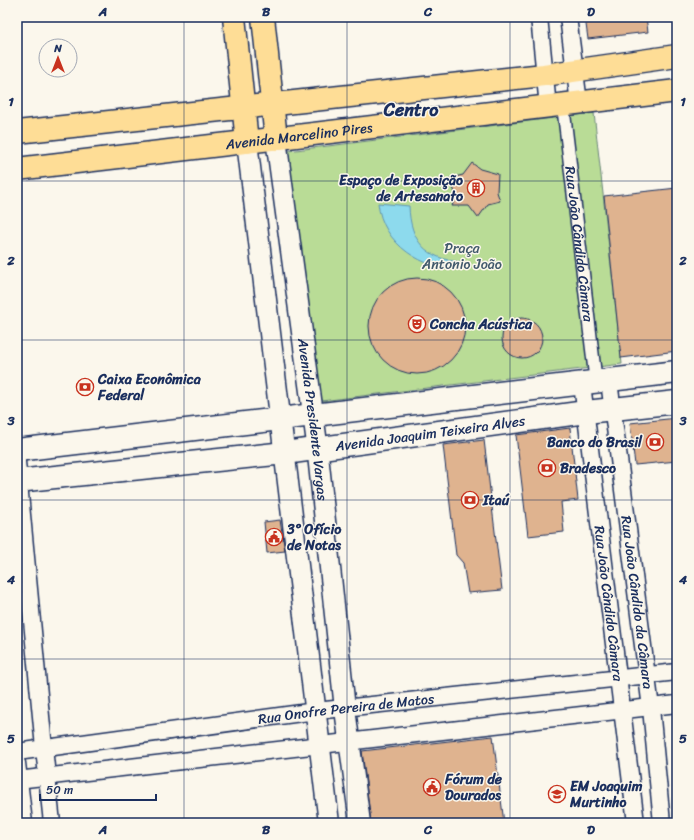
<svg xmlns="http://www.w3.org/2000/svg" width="694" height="840" viewBox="0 0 694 840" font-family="Sriracha,sans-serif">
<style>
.green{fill:#b9dc96;stroke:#6a867a}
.water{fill:#8ddaed;stroke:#5f96b4}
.building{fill:#dfb38f;stroke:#1b2f5e}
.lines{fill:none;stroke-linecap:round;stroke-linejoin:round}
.pedestrian-casing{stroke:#1b2f5e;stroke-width:15}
.minor-casing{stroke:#1b2f5e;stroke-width:19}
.tertiary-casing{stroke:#1b2f5e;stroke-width:23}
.secondary-casing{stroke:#1b2f5e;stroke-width:25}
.primary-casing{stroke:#1b2f5e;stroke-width:25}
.pedestrian{stroke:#fbf7ec;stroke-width:12}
.minor{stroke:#fbf7ec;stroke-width:16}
.tertiary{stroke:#fbf7ec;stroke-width:20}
.secondary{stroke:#fbf7ec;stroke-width:22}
.primary{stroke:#fedd96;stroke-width:22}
.grid{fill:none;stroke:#1b2f5e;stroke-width:1;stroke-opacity:0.55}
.labels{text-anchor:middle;stroke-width:3;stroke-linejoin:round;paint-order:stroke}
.street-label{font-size:14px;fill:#1b2f5e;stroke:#fbf7ec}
.poi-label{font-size:14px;font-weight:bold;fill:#1b2f5e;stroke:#fbf7ec;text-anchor:start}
.park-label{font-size:14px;fill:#425a6c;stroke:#fbf7ec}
.district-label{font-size:18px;font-weight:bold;fill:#1b2f5e;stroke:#fbf7ec}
.neatline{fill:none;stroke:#1b2f5e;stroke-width:1.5}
.grid-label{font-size:13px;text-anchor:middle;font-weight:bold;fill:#1b2f5e}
</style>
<rect width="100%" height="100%" fill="#fbf7ec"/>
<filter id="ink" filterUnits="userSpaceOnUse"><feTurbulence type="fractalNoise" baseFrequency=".025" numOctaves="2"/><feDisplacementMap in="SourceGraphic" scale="8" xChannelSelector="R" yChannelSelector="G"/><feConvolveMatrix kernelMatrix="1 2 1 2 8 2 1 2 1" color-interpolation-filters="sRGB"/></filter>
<g filter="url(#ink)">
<path class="green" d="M594,113L622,364L321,401L288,151Z"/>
<path class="water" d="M378,203L409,206C410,241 426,259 461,262L462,269C424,271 382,244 378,203Z"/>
<path class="building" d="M585,17H646L648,32L588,39Z
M472,163L480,169L498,174L497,192L500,201L488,204L478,218L469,206H452L456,196L450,178L463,175Z
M677,188V351L621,358L604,196Z
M369 326a48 48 0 1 1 96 0a48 48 0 1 1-96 0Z
M502 338a20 20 0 1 1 40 0a20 20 0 1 1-40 0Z
M677,418V461L635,465L630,423Z
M570,428L578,500L561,502L564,532L528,536L516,435Z
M484,440L502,590L468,593L463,563L456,555L443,445Z
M280,520L285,551L267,553L264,522Z
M493,736L504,823H371L362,751Z"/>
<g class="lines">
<defs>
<g id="pedestrian">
<path id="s1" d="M563,105L596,383"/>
</g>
<g id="minor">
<path d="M539,17L548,107"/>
<path d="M568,17L579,103"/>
<path id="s2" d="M609,381L651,708L662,823"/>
<path id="s3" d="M582,384L636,823"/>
<path d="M17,462L44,748L52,823"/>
<path id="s4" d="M17,752L316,711L677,672"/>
<path d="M17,763L24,823"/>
<path d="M17,780L677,704"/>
</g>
<g id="tertiary">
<path id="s5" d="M276,139L316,436L345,709L360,823"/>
<path d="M247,142L329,823"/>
</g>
<g id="secondary">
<path d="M17,450L677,372"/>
<path id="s6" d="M17,481L285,453L586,412L677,402"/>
</g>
<g id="primary">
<path d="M234,17L247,142"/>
<path d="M263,17L276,139"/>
<path d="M17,132L544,75L677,56"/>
<path id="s7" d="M17,169L677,91"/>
</g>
</defs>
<use href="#pedestrian" class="pedestrian-casing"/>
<use href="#minor" class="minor-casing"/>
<use href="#tertiary" class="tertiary-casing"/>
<use href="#secondary" class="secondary-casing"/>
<use href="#primary" class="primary-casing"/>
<use href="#pedestrian" class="pedestrian"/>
<use href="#minor" class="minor"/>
<use href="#tertiary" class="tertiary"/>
<use href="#secondary" class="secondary"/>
<use href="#primary" class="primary"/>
</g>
</g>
<path class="grid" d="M184,17V823M347,17V823M510,17V823M17,181H677M17,340H677M17,500H677M17,659H677"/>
<defs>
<symbol id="building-ring" viewBox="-11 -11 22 22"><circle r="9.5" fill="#fbf7ec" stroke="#c8321e" stroke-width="1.5"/><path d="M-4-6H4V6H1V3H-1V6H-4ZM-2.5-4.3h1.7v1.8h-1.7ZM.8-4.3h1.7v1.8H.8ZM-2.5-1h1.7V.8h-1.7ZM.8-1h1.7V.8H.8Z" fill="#c8321e"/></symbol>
<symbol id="theatre-ring" viewBox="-11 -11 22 22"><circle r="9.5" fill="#fbf7ec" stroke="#c8321e" stroke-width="1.5"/><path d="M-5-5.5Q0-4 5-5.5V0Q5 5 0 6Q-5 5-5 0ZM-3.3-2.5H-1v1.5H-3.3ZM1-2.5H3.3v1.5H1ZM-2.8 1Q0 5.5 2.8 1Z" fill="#c8321e"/></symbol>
<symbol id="bank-ring" viewBox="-11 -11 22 22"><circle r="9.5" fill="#fbf7ec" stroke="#c8321e" stroke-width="1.5"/><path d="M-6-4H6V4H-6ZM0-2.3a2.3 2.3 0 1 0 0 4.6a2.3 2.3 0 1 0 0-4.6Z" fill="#c8321e"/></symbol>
<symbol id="civic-ring" viewBox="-11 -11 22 22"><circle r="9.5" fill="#fbf7ec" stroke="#c8321e" stroke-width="1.5"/><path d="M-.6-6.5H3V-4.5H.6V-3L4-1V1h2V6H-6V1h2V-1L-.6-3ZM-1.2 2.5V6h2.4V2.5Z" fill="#c8321e"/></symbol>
<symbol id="school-ring" viewBox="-11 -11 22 22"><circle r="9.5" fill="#fbf7ec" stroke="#c8321e" stroke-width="1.5"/><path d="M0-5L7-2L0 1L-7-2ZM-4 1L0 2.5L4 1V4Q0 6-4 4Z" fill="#c8321e"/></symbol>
</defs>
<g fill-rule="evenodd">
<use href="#building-ring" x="466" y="178" width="20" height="20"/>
<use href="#theatre-ring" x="407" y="314" width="20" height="20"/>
<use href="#bank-ring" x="75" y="377" width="20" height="20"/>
<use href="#bank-ring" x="645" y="432" width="20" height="20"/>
<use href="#bank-ring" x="537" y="458" width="20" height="20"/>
<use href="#bank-ring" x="460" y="490" width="20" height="20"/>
<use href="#civic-ring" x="264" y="527" width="20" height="20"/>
<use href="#civic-ring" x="422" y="777" width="20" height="20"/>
<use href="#school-ring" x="547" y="784" width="20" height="20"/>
</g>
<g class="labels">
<g class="street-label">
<text dy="5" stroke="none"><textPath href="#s7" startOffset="284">Avenida Marcelino Pires</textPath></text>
<text dy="5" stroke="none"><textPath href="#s1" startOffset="140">Rua João Cândido Câmara</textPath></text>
<text dy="5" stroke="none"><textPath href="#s5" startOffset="283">Avenida Presidente Vargas</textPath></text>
<text dy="5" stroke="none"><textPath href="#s6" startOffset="416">Avenida Joaquim Teixeira Alves</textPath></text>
<text dy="5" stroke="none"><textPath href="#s2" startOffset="223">Rua João Cândido da Câmara</textPath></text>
<text dy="5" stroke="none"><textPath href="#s3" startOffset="221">Rua João Cândido Câmara</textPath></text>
<text dy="5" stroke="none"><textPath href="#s4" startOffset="332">Rua Onofre Pereira de Matos</textPath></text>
</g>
<g class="poi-label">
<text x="463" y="185" text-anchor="end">Espaço de Exposição<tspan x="463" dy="16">de Artesanato</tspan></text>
<text x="430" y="329">Concha Acústica</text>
<text x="98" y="384">Caixa Econômica<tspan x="98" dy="16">Federal</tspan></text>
<text x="642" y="447" text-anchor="end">Banco do Brasil</text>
<text x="560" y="473">Bradesco</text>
<text x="483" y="505">Itaú</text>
<text x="287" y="534">3° Ofício<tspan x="287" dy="16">de Notas</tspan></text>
<text x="445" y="784">Fórum de<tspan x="445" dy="16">Dourados</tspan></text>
<text x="570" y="791">EM Joaquim<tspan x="570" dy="16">Murtinho</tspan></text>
</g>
<g class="park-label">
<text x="462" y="253">Praça<tspan x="462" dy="16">Antonio João</tspan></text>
</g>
<g class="district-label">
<text x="411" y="116">Centro</text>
</g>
</g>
<rect width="694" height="840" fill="none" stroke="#fbf7ec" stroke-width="44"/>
<g transform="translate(58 58)"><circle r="19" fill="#fbf7ec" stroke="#a1a7b3"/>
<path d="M0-3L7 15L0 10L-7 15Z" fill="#c8321e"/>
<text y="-6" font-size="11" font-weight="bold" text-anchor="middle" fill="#1b2f5e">N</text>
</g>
<path d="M40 794v6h116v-6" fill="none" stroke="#1b2f5e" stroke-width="2"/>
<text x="46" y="794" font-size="12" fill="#1b2f5e" stroke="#fbf7ec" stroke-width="3" paint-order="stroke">50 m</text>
<rect x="22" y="22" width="650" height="796" class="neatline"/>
<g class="grid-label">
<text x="103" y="16">A</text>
<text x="266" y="16">B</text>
<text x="428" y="16">C</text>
<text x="591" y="16">D</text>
<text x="11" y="106">1</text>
<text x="683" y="106">1</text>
<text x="11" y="265">2</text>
<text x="683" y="265">2</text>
<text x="11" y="425">3</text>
<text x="683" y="425">3</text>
<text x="11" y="584">4</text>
<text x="683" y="584">4</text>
<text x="11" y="743">5</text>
<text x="683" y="743">5</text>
<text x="103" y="834">A</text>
<text x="266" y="834">B</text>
<text x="428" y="834">C</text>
<text x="591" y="834">D</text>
</g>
</svg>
